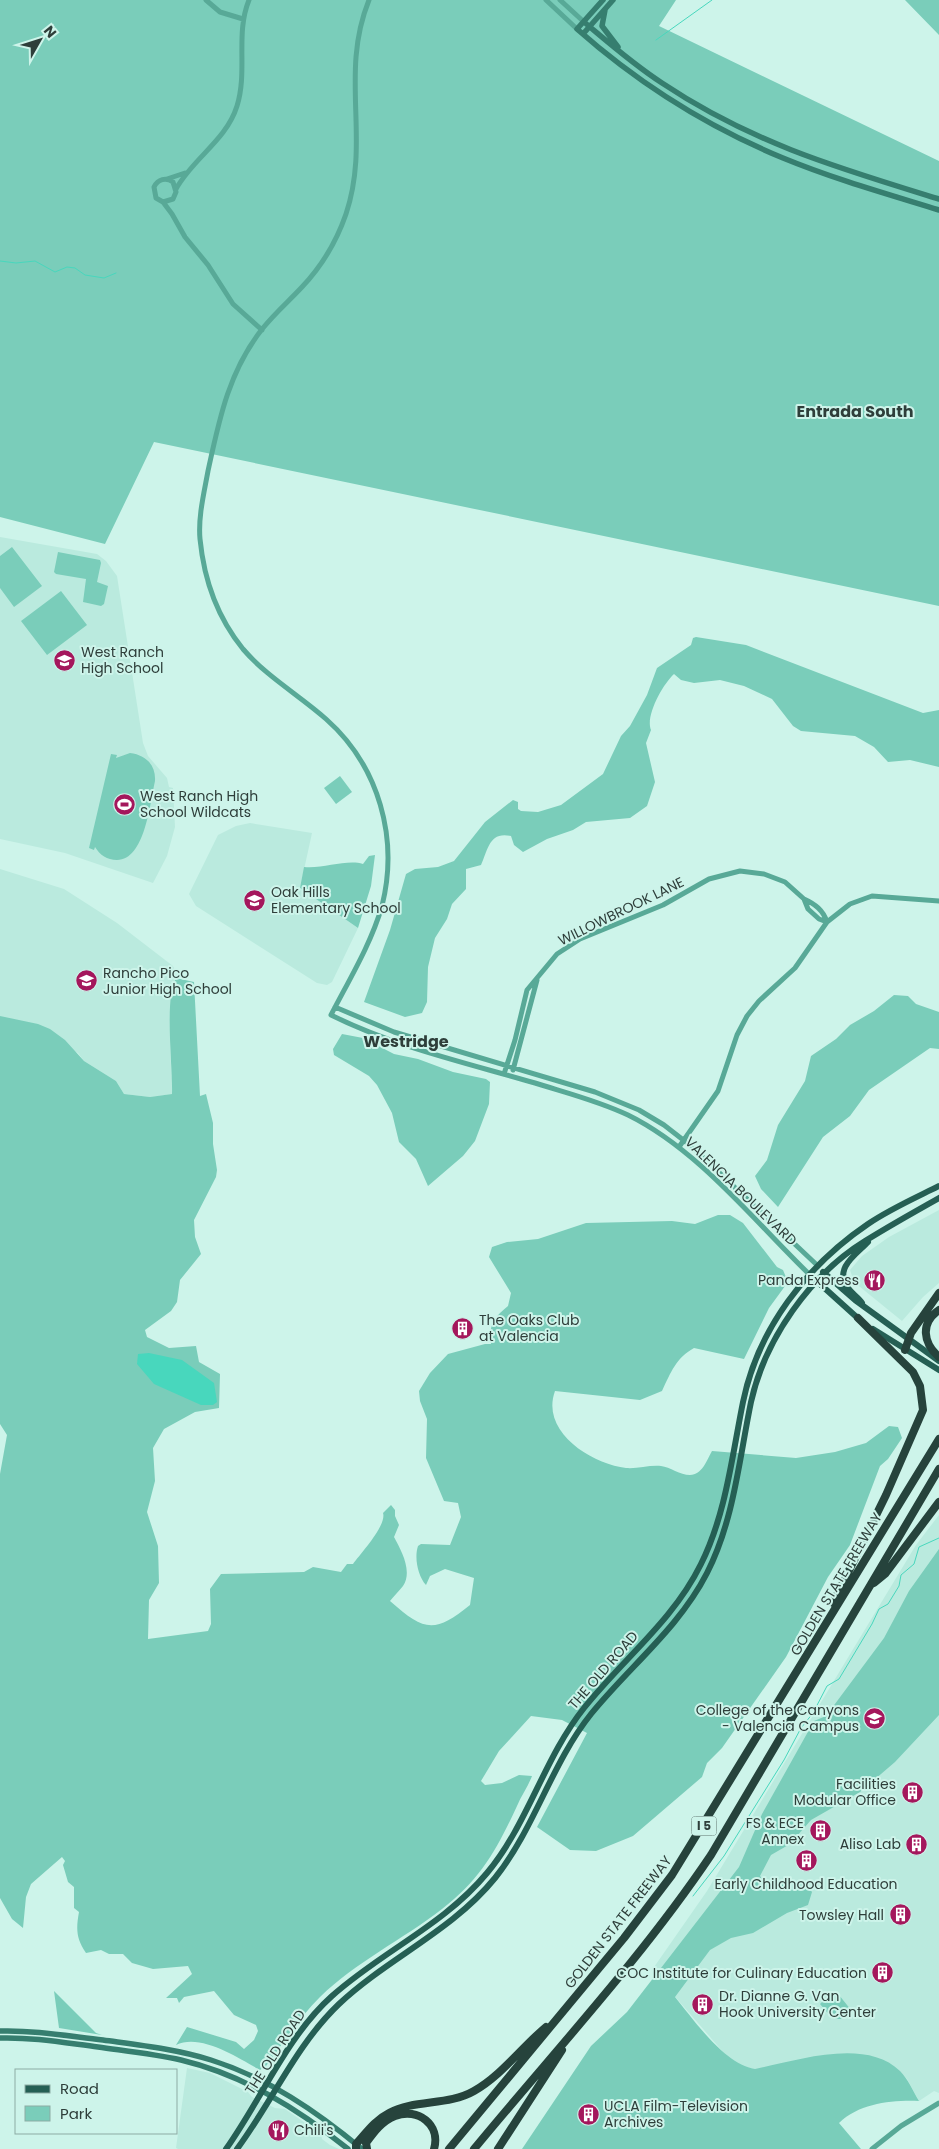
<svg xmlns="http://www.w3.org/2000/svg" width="939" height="2149" viewBox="0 0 939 2149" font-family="Poppins,sans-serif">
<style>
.built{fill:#baeade}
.green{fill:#7acdba}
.water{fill:#48d7bd}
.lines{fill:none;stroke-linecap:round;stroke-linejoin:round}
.stream{stroke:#48d7bd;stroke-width:1}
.tertiary{stroke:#58a997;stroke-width:5}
.secondary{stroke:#367e6f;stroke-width:5.5}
.primary{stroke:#255f54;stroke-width:6}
.motorway{stroke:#26433c;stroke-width:8}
.labels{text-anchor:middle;stroke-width:4;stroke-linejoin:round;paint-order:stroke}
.shield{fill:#cdf4ea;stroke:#5e756f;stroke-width:1}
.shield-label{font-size:12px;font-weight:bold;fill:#2e3e3a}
.poi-label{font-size:14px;fill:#2e3e3a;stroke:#cdf4ea;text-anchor:start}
.street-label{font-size:14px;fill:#2e3e3a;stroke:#cdf4ea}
.quarter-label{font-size:16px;font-weight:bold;fill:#2e3e3a;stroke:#cdf4ea}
</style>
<rect width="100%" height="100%" fill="#cdf4ea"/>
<path class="built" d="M0,537L97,554L106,561L117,576L143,743L148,756L167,778L169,787L173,788L175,827L167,856L153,883L65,853L0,839Z
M250,823L312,833L300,888L358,928L332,982L327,985L317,983L196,906L189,894L218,835L236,826Z
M0,869L64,889L117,923L173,966L177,975L173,983L170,1049L173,1094L150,1097L124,1094L116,1081L84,1061L78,1053L0,1016Z
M939,1210V1283L923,1297L902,1321L854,1282L850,1270L862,1256L889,1237Z
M939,1515V2093L934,2091L919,2101L907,2079L892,2065L754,2069L744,2067L730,2060L652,1970L707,1891L916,1545Z
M187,2068L210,2073L248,2092L252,2097L275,2108L285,2109L321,2134L322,2139L330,2145L339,2149H178L176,2148Z"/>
<path class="green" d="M0,0H676L659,26L939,161V606L154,442L105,544L0,517Z
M905,0H939V35Z
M12,547L42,586L14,607L0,588V556Z
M58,552L100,560L101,563L97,582L108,586L104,604L101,606L83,602L86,579L56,574L54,572Z
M61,591L87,625L47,655L21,621Z
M696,637L746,645L923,713L939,710V767L910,760L888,762L874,747L855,736L801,731L793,726L772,699L744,686L720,680L694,683L681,680L674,674C663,684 645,716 651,730L646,743L655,782L647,806L630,818L586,822L573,830L547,839L523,852L514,845L511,836C489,831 488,850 481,865L466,869V889L452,904L447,919L435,938L428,967L427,1002L422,1013L405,1017L364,1002L390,930L406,874L415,869L438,867L454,861L485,822L513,800L518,802V809L521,811L538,812L561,805L603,774L621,736L630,726L647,695L657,668L691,645L693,638Z
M130,753C146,755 156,765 155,781C150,803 145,860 117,860C107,860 100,855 95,847L94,850L89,848L111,754L117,755L116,758Z
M340,776L352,792L336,804L324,788Z
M375,855L371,886L358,928L300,888L304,867C323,869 347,859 363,864L369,856Z
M176,978L194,982L200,1096L206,1094L213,1123V1144L217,1170L216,1177L194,1220L195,1237L201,1254L180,1280L177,1302L171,1311L145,1330L147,1337L169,1348L196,1346L199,1362L220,1374L219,1408L195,1412L164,1429L153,1448L155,1481L147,1512L158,1546L159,1583L149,1600L148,1639L208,1631L211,1624L210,1589L221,1574L304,1572L313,1567L341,1572L347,1564H353C361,1553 387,1525 383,1513L391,1505L395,1510V1516L399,1525L394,1537C401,1550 413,1571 403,1586C399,1591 394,1596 390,1601C424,1631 434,1634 470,1605L474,1578L445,1569L430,1576L426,1585C418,1576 414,1558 418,1546L421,1544L450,1545L461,1517L458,1503L444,1501L426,1458L427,1419L420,1401L419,1391L430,1373L448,1354L485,1344H491C488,1326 494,1317 508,1306L511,1293L489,1257L492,1247L507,1242L538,1239L586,1223L672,1221L695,1224L718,1215H730L743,1223L777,1267L783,1270L788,1282L769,1308L744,1359L694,1348C676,1358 671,1372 662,1391L640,1400L555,1391C540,1432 592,1464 626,1468C637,1469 649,1465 661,1466C670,1467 680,1475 690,1475C702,1475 707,1460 712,1451L796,1458L835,1452L866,1443L889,1426L898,1427L902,1438L888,1459L880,1466L850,1545L828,1577L786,1657L722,1748L707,1763L702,1777L633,1836L596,1851L570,1850L537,1827L587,1733L562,1720L531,1716L499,1751L481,1781L485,1785L502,1783L519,1775L532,1776C528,1787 521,1796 517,1806C497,1849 481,1879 442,1909C402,1940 356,1962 320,1997C299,2018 284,2042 266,2066L260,2070C238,2058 201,2033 176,2045L187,2027L236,2042L244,2049L254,2040L258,2031L256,2025L234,2015L214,1991L184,1997L179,2003L177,1998H166L192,1974L188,1966L153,1969L132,1963L123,1954H109L101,1950L86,1953C76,1938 76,1929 79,1912L74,1908V1887L68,1882L63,1865L65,1861L62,1857L31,1884L26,1897L23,1928L12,1919L0,1898V1474L7,1435L0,1424V1016L38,1024L50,1029L65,1040L84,1061L116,1081L124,1094L150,1097L172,1094C173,1069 164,998 176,978Z
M894,995L908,996L916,1004L939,1012V1049L930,1048L869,1090L850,1116L823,1137L778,1207L761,1189L755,1176L767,1160L778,1125L805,1081L811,1056L836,1039L850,1025L874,1011Z
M342,1034L363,1038L394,1054L418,1059L453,1072L486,1079L490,1082L489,1104L475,1141L463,1156L428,1186L416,1159L399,1142L392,1113L377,1085L369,1076L334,1055L333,1049Z
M939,1549V1715L895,1762L860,1792L811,1820L790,1844L771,1855L760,1876L769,1887C785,1885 801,1876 812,1892L808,1905L787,1913L753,1933L731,1938L710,1950L675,1997C694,2020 724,2064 755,2069C796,2061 865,2037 900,2071C908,2079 913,2091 919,2101C892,2100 860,2103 839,2123L861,2149H522L591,2046L627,2012L739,1867L762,1814L814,1721L826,1716L884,1638L909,1591Z
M54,1991L96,2033L102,2035L59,2028Z
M832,1992L839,1995L851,2010L841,2019H833L820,2004Z"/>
<path class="water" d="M149,1353L182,1360L214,1383L217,1402L213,1405H201L154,1384L137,1364L138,1354Z"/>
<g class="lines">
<path class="stream" d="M656,40L712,0
M0,261L16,263L35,261L55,272L67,267L75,268L85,275L104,278L116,273
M693,1896L724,1856L784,1760L801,1728L813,1713L827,1686L839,1679L872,1624L879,1609L888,1604L899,1586L901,1575L914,1564L919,1547L939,1538"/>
<path class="tertiary" d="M206,0L220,12L243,19
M369,0C339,74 371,139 346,214C337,240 321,267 302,287C289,301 275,313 263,328C229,370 219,420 208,471C204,493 198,517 200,539C204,580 217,617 243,649C267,677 299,695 326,719C379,766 399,838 382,906C371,944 349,980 331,1015C395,1047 467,1063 535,1083C567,1093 599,1101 628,1115C699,1150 754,1221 810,1275
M546,0L577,29
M560,0L584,22
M167,179L185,173
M176,189C193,158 226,141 237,106C248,71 235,34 249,0
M163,202L173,199L176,192L173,182C166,177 158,179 154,187L156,198L163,202L172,214L185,237L208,265L233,304L262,330
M804,899C815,904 823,910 827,922
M335,1007L394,1032L595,1092L639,1110L664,1125L691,1146L818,1266
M513,1070L537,980
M504,1074L515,1040L527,990L557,954L580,939L663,905L709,879L740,871L764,874L785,882L804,899L808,909L819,919L827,922
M679,1147L718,1091L737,1035L747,1016L759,1001L795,968L827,922L850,904L872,896L939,901
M872,2149L901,2126L939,2103"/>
<path class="secondary" d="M603,0L577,29C638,83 708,127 783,158C834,179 887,194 939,210
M605,10L602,26L618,47
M584,22C609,43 634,65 662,83C752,143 838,168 939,199
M583,34L613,0
M0,2031C35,2030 68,2036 103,2040C139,2045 176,2049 211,2060C268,2078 316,2111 362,2149
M0,2038C33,2037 66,2043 98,2047C126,2051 154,2054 181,2060C244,2075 298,2109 348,2149"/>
<path class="primary" d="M823,1272L855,1300L939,1361
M810,1275L861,1321
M862,1303C858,1297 852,1294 848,1288C833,1268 857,1254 868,1242
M873,1329L939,1370
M226,2149C261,2100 287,2036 332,1996C381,1952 444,1925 487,1873C528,1824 544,1758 584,1708C623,1659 673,1621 701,1564C726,1514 732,1456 743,1402C758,1329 806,1266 868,1224C890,1209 915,1198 939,1186
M237,2149C272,2102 296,2045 339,2004C388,1958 452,1931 495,1878C535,1828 551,1764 591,1714C629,1667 679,1628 707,1573C734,1520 739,1460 751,1402C765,1339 810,1275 865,1241C889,1226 914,1212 939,1198"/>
<path class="motorway" d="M939,1310C920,1323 923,1343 939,1357
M905,1350L911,1333L939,1293
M874,1583L885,1574L939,1502
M833,1603L886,1495L923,1410L920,1386L913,1372L858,1318
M356,2149V2144C366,2133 375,2120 389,2113C415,2099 448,2106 474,2091C501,2076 522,2047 546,2027
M367,2149L366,2143C374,2132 382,2121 395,2116C418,2107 441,2125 434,2149
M449,2149L624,1938L672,1875L939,1439
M474,2149C554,2052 641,1959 711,1855L939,1469
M498,2149L562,2050"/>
</g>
<defs>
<symbol id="school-disc" viewBox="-11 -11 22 22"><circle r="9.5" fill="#a4175c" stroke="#cdf4ea"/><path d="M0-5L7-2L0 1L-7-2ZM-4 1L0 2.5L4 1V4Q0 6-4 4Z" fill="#fff"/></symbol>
<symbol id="stadium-disc" viewBox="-11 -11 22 22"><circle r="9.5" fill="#a4175c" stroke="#cdf4ea"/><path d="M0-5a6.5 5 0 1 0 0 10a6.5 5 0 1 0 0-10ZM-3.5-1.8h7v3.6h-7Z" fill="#fff"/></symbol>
<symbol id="restaurant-disc" viewBox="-11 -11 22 22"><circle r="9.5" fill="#a4175c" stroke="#cdf4ea"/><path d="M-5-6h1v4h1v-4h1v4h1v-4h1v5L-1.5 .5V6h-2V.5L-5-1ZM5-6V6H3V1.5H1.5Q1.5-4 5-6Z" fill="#fff"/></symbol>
<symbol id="building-disc" viewBox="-11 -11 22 22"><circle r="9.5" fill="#a4175c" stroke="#cdf4ea"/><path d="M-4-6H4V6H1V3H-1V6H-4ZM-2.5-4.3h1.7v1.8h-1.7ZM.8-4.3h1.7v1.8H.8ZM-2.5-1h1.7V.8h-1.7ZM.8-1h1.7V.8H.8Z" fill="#fff"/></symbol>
<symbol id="university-disc" viewBox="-11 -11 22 22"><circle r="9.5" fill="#a4175c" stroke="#cdf4ea"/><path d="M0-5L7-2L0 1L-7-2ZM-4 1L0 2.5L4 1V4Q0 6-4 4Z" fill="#fff"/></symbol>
</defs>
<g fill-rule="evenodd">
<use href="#school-disc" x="52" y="648" width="25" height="25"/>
<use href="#stadium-disc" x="112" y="792" width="25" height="25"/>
<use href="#school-disc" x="242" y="888" width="25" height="25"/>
<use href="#school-disc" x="74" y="968" width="25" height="25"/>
<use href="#restaurant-disc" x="862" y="1268" width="25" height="25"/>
<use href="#building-disc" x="450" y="1316" width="25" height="25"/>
<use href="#university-disc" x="862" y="1706" width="25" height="25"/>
<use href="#building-disc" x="900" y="1780" width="25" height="25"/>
<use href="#building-disc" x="808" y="1818" width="25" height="25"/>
<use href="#building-disc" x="904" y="1832" width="25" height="25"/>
<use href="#building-disc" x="794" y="1848" width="25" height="25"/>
<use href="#building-disc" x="888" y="1902" width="25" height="25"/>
<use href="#building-disc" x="870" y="1960" width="25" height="25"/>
<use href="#building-disc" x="690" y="1992" width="25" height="25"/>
<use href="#building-disc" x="576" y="2102" width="25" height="25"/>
<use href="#restaurant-disc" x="266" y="2118" width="25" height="25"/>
</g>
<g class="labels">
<rect class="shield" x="691.5" y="1816.5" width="25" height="19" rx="4"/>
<g class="shield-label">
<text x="704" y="1830">I 5</text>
</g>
<g class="poi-label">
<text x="81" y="657">West Ranch<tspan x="81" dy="16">High School</tspan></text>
<text x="140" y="801">West Ranch High<tspan x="140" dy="16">School Wildcats</tspan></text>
<text x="271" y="897">Oak Hills<tspan x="271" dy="16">Elementary School</tspan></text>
<text x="103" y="978">Rancho Pico<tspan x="103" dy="16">Junior High School</tspan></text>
<text x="859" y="1285" text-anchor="end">Panda Express</text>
<text x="479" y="1325">The Oaks Club<tspan x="479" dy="16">at Valencia</tspan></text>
<text x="859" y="1715" text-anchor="end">College of the Canyons<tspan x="859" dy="16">- Valencia Campus</tspan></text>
<text x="896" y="1789" text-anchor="end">Facilities<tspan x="896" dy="16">Modular Office</tspan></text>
<text x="804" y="1828" text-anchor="end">FS &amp; ECE<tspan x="804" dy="16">Annex</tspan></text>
<text x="901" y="1849" text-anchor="end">Aliso Lab</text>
<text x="806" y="1889" text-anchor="middle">Early Childhood Education</text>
<text x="884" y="1920" text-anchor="end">Towsley Hall</text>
<text x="867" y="1978" text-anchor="end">COC Institute for Culinary Education</text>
<text x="719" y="2001">Dr. Dianne G. Van<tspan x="719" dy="16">Hook University Center</tspan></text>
<text x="604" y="2111">UCLA Film-Television<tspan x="604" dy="16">Archives</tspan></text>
<text x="294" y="2135">Chili's</text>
</g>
<g class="street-label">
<text transform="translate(621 911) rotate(-26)" y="5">WILLOWBROOK LANE</text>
<text transform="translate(741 1191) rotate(44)" y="5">VALENCIA BOULEVARD</text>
<text transform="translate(836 1584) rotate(-59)" y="5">GOLDEN STATE FREEWAY</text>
<text transform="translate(603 1670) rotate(-49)" y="5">THE OLD ROAD</text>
<text transform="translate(618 1922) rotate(-52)" y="5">GOLDEN STATE FREEWAY</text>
<text transform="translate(275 2052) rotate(-57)" y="5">THE OLD ROAD</text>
</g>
<g class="quarter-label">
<text x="855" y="417">Entrada South</text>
<text x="406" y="1047">Westridge</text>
</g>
</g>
<rect x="15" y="2069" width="162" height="65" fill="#cdf4ea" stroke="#8daba4"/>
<rect x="25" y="2085" width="25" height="8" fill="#255f54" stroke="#8daba4"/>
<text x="60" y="2094" font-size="15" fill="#2e3e3a">Road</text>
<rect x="25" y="2106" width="25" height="15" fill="#7acdba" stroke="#8daba4"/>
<text x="60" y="2119" font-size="15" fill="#2e3e3a">Park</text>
<g transform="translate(40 40) rotate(51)" stroke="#cdf4ea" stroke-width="4" paint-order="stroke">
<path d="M0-4L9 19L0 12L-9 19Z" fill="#2e3e3a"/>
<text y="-8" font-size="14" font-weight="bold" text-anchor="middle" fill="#2e3e3a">N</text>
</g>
</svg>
